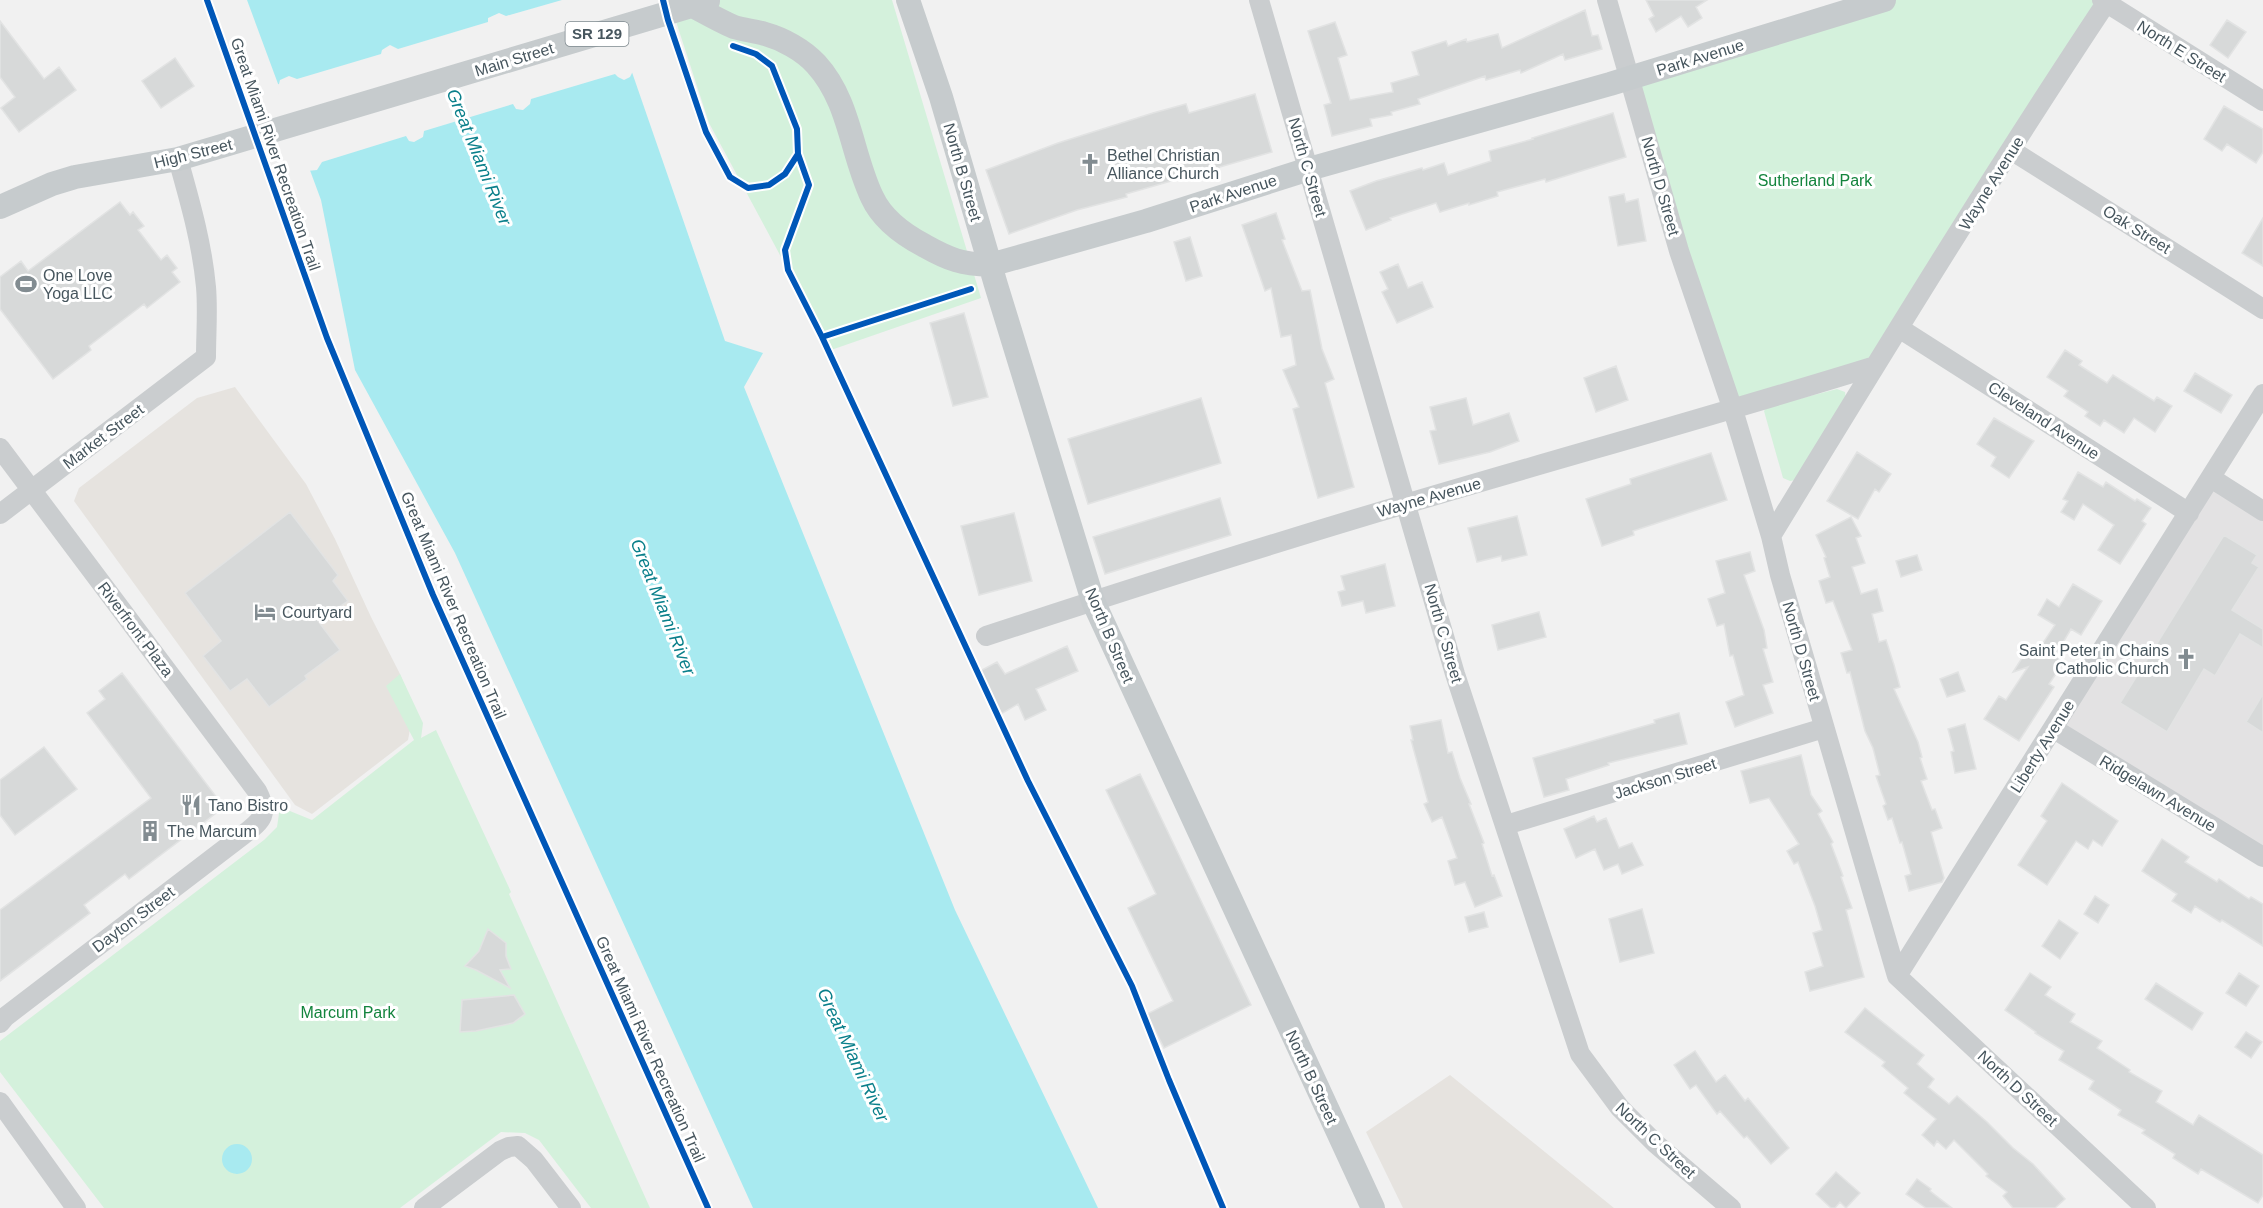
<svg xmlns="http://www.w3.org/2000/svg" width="2263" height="1208" viewBox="0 0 2263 1208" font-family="Helvetica,sans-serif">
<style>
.commercial{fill:#e6e3df}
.education{fill:#e3e2e3}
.green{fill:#d4f1dc}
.water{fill:#a8eaf0}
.pier{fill:#f1f1f1}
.building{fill:#d7d9d9;stroke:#e2e3e3;stroke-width:1.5}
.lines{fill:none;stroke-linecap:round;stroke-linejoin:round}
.minor{stroke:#cacdcf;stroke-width:20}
.major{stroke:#c6cbcd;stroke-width:24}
.cycleway-casing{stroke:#fff;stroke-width:10}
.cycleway{stroke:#0057b8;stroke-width:6}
.labels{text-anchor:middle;stroke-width:6;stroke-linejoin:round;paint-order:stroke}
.shield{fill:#fff;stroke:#7e898e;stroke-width:1.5}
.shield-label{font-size:15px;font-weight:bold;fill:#47565e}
.street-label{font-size:16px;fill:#47565e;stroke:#fff}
.poi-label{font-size:16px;fill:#47565e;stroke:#fff;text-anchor:start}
.park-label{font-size:16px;fill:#13843d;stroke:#fff}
.water-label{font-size:18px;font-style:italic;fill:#097f8a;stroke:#fff}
</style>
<rect width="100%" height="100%" fill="#f1f1f1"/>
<path class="commercial" d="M235,387L306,484L335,539L371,617L400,674L414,708L408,740L312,814L295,805L74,501L79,488L197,398Z
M1450,1075L1614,1208H1403L1366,1132Z"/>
<path class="education" d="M2211,478L2263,511V857L2054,729Z"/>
<path class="green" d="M669,0H892L981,298L831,350L709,123Z
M1884,0H2102L1875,366L1733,410L1631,78Z
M1837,389L1845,392L1846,401L1796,480L1790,481L1783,478L1764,411L1767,407Z
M400,674L423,723L421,738L436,730L511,892L509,894L650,1208H591L539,1140L525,1133L501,1132L400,1208H104L0,1072V1041L264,840L277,827L280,807L312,820L414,740L386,686Z"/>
<path class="water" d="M247,0H607L725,341L763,353L744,387L955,910L1098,1208H753L455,553L355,370L321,200Z
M222 1159a15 15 0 1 1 30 0a15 15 0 1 1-30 0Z"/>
<path class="pier" d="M562,0H610L634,69L630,77L624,80L618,77L615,74L531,99L530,104L523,110L516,109L513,104L424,131L423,137L414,142L409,141L406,136L322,162L317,170L307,171L275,85L279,84L280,80L289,76L297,79L381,54L382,50L390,45L398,49L488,22V18L499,13L506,16Z"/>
<path class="building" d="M1646,0H1707L1696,7L1702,18L1688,27L1681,16L1656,32L1649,19L1654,16Z
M1585,10L1592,36L1598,35L1602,49L1565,60L1563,54L1521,73L1520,70L1486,80L1485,76L1418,99L1420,104L1391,112L1392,115L1370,119L1372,126L1332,136L1324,105L1331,103L1308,31L1335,22L1347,55L1338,58L1350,100L1393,92L1391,83L1419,75L1412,52L1446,41L1448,46L1466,39L1467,42L1498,34L1502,48Z
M2227,20L2246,32L2228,58L2210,45Z
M0,21L44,79L59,67L76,90L19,132L1,108L15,97L0,77Z
M175,58L194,86L161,108L142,81Z
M1255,94L1272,152L1126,194L1127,197L1077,210L1009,234L986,170L1058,143L1153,113L1186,104L1189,113Z
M2224,106L2263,129V152L2256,163L2227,144L2222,151L2204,139Z
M1613,113L1626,157L1546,182L1545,179L1497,192L1498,196L1469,205V203L1440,212L1436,203L1390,218L1391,220L1366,230L1350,191L1376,181L1422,168L1423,170L1444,163L1448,175L1491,161L1489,151L1533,139L1532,138Z
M1624,194L1626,202L1638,199L1646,241L1618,246L1609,197Z
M120,202L130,215L133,212L144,226L138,230L161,260L167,255L177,268L172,272L180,282L147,308L144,304L89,346L91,350L53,379L0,309V277L21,261L28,271Z
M1276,213L1285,239L1282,240L1302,291L1310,290L1322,349L1334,379L1325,383L1354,487L1318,498L1293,409L1299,407L1283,370L1296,365L1291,335L1281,337L1271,288L1265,291L1242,225Z
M2263,218V266L2242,253Z
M1190,237L1202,276L1186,281L1174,242Z
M1398,264L1408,288L1422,282L1433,307L1397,323L1382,292L1388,289L1380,272Z
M964,313L988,397L953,406L930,323Z
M2065,350L2082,361L2079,365L2107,383L2113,375L2154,401L2157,397L2172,406L2155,432L2134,418L2124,433L2104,420L2100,426L2085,416L2088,412L2064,396L2068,391L2047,377Z
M1616,366L1628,400L1596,412L1584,378Z
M2195,373L2232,395L2221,413L2184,391Z
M1201,398L1221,463L1088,504L1068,439Z
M1466,398L1473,425L1509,413L1519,441L1490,452L1439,464L1430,431L1436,430L1430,407Z
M1994,418L2034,441L2009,478L1991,466L1996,457L1977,444Z
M1857,452L1891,474L1879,492L1875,489L1858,519L1827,501Z
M1711,453L1727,500L1633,531L1634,535L1602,546L1586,499L1631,484L1630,479Z
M2078,472L2103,487L2106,482L2135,501L2137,499L2151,508L2142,521L2146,524L2120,564L2098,550L2114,525L2083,504L2074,520L2061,512L2068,501L2063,499Z
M1220,498L1231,535L1105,574L1093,537Z
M290,512L338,575L333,581L348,601L318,621L340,650L305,676L307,679L269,707L247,679L230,691L203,656L221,641L185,593Z
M1014,513L1032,581L979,595L961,526Z
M1517,516L1527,555L1502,561L1501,556L1477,562L1468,528Z
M1851,517L1861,536L1856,538L1865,563L1852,567L1861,594L1877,589L1883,611L1872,614L1879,642L1886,640L1894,665L1900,687L1894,689L1918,742L1922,757L1920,758L1927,779L1921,781L1932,810L1935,809L1942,828L1931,832L1944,878L1942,882L1909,891L1905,876L1911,874L1902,842L1900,843L1892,818L1888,820L1883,806L1886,804L1876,776L1880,775L1873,748L1865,731L1850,672L1847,673L1841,653L1852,650L1833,601L1826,603L1819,581L1830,577L1824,558L1826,557L1816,535Z
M2224,535L2257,555L2252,563L2259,567L2232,610L2263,629V648L2240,634L2215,676L2204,669L2167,732L2120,703Z
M1750,552L1755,571L1744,575L1764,630L1767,648L1763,649L1773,682L1763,685L1773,713L1735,727L1726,702L1744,695L1733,655L1730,656L1724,624L1717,626L1708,599L1725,593L1716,561Z
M1917,555L1922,570L1901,577L1896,561Z
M1385,564L1395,606L1366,613L1363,601L1342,606L1338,592L1345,590L1341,576Z
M2073,584L2102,601L2081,635L2071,629L2055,656L2064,662L2049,684L2054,687L2019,741L1984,719L1999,696L2006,700L2028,667L2013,672L2029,647L2037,652L2055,625L2038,615L2047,599L2059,607Z
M1539,612L1546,637L1498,650L1492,625Z
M1067,646L1078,671L1036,689L1046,710L1025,720L1018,704L1001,714L980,671L997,662L1005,674Z
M1958,672L1965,691L1947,697L1940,679Z
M122,673L224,807L129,879L125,874L84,905L90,913L0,981V910L151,798L87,713L105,699L99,691Z
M2263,694V733L2246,722Z
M1679,713L1687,744L1608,763L1609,765L1566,779L1569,790L1544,797L1533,758L1655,723L1654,720Z
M1441,720L1448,753L1452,752L1460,778L1471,804H1469L1484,843L1482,844L1492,876L1494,875L1502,896L1475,907L1465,882L1455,885L1448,861L1457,858L1442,817L1432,822L1424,804L1428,802L1411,740H1413L1410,726Z
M1965,724L1976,769L1955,773L1951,752L1954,751L1948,729Z
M44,747L77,789L15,835L0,815V780Z
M1801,755L1811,795L1822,811L1818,814L1833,842L1831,844L1843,876L1841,877L1852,908L1846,910L1864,977L1810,991L1805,972L1823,966L1813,933L1822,930L1815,906L1798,862L1794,864L1787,851L1799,844L1769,798L1750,803L1741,771Z
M1140,774L1251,1005L1164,1048L1147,1014L1173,1001L1128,908L1156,894L1106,790Z
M2062,783L2118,821L2102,846L2093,840L2088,849L2076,841L2047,885L2018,865L2047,821L2041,816Z
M1594,816L1597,822L1606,818L1619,848L1632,843L1643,865L1622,874L1618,864L1604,870L1595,849L1576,858L1564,829Z
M2162,839L2189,857L2185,862L2217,882L2219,879L2249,899L2251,897L2263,904V946L2222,920L2220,922L2195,906L2191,913L2172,901L2177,894L2142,871Z
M2095,896L2109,905L2098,923L2084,914Z
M1642,909L1654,953L1620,962L1609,919Z
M1484,912L1488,927L1469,932L1465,917Z
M2059,920L2078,933L2060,959L2042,946Z
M488,929L506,943V956L511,969L500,970L510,988L476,970L465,966L479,951Z
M2030,973L2051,987L2045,995L2075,1014L2070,1022L2102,1041L2097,1048L2130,1070L2129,1072L2162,1091L2156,1102L2193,1125L2199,1115L2263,1155V1195L2258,1203L2201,1169L2198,1174L2173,1158L2175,1154L2142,1133L2145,1130L2118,1115L2121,1110L2089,1089L2094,1081L2059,1060L2064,1051L2035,1033L2036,1032L2005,1010Z
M2239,973L2259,986L2246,1006L2226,993Z
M2156,983L2203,1013L2192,1030L2145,999Z
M514,995L525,1014L513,1023L476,1031L460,1032L462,1000Z
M1865,1008L1924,1055L1917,1064L1934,1079L1928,1087L1949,1104L1957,1096L1987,1122L2013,1148L2033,1164L2065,1199L2055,1208H2013L2003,1196L2007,1192L1986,1176L1988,1174L1954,1140L1946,1149L1937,1141L1934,1146L1922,1135L1936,1119L1904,1093L1908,1088L1882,1066L1885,1062L1845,1032Z
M2246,1032L2262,1042L2251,1058L2235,1047Z
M1695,1051L1716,1082L1725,1075L1745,1101L1748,1098L1789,1148L1771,1164L1747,1136L1744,1138L1720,1111L1717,1114L1696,1085L1690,1089L1674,1065Z
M1836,1172L1860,1193L1846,1208L1840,1202L1835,1208H1831L1816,1194Z
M1917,1179L1931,1189L1930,1191L1952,1208H1926L1906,1194Z"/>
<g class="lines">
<path class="minor" d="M1259,0L1455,674L1580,1054L1620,1108L1656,1144L1731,1208
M1607,0L1679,251L1733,410L1771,536L1780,575L1897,976L2146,1208
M2102,0L2263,101
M2011,150L2263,309
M1899,328L2189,513
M0,448L257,791C269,814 263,820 243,835L5,1017L0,1023
M2211,478L2263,511
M0,514L206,357C206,334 208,310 206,287C202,243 190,202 178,159
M1771,536C1881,356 1991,176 2108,0
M986,636C1126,590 1267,545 1409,503C1564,457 1720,414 1875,366
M2054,729L2263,857
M1506,825L1824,728
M1897,976L2263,394
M0,1102L76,1208
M424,1208L500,1151L509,1147L518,1146L534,1160L571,1208"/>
<path class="major" d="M908,0L941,97L996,285L1093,601L1373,1208
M693,6C706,13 720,21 734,27C744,30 755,31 765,34C783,39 803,50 816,64C850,101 851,153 872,197C882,219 904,235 925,246C950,260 962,264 990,265L1146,221L1309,169L1610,84L1884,0
M0,207L52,184L75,177L178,159L708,1"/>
<defs>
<path id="cycleway" d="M207,0L327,338L433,595L708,1208
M663,0L668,20L706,132L730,177L748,188L769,185L785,174L798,154L797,129L772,66L756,54L733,46
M798,154L809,185L785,250L788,270L822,337L1028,781L1132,986L1169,1080L1223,1208
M822,337L971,289"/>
</defs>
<use href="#cycleway" class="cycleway-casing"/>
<use href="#cycleway" class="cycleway"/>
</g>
<defs>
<symbol id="church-bare" viewBox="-9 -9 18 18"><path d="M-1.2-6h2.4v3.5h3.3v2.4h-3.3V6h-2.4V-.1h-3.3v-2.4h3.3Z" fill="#828c91" stroke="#fff" stroke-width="2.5" paint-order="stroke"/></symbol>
<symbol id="stadium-bare" viewBox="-9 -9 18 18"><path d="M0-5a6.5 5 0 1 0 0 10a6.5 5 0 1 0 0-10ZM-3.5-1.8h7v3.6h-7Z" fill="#828c91" stroke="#fff" stroke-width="2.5" paint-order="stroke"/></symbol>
<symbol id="hotel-bare" viewBox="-9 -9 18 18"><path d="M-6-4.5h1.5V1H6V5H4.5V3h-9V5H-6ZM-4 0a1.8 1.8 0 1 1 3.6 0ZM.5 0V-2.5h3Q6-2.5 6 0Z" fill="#828c91" stroke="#fff" stroke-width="2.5" paint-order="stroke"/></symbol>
<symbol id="restaurant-bare" viewBox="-9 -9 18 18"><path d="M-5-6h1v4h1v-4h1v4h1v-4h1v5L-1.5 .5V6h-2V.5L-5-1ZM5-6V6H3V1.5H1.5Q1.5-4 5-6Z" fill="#828c91" stroke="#fff" stroke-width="2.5" paint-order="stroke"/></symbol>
<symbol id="building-bare" viewBox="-9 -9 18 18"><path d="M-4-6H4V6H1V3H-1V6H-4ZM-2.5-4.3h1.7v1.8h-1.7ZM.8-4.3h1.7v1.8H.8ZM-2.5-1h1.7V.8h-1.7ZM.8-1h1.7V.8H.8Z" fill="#828c91" stroke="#fff" stroke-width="2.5" paint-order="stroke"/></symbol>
</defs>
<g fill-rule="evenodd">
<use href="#church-bare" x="1075" y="149" width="30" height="30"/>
<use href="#stadium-bare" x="11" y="269" width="30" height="30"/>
<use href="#hotel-bare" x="250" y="597" width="30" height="30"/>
<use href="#church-bare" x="2171" y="644" width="30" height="30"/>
<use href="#restaurant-bare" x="176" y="790" width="30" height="30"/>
<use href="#building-bare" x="135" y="816" width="30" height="30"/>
</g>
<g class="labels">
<rect class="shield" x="565.5" y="22" width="63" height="24" rx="4.5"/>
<g class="shield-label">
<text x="597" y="39">SR 129</text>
</g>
<g class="street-label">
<text transform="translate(2182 51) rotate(32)" y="6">North E Street</text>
<text transform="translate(1700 57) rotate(-17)" y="6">Park Avenue</text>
<text transform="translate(514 59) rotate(-17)" y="6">Main Street</text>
<text transform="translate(193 153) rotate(-14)" y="6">High Street</text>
<text transform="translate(276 154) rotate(71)" y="6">Great Miami River Recreation Trail</text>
<text transform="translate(1308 167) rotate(74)" y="6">North C Street</text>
<text transform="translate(963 172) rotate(74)" y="6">North B Street</text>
<text transform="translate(1991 183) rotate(-58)" y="6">Wayne Avenue</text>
<text transform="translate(1661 186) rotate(74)" y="6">North D Street</text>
<text transform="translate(1233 193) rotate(-18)" y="6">Park Avenue</text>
<text transform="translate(2137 229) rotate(32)" y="6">Oak Street</text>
<text transform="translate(2044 420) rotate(33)" y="6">Cleveland Avenue</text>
<text transform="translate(103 436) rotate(-37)" y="6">Market Street</text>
<text transform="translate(1429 497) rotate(-16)" y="6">Wayne Avenue</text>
<text transform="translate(454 605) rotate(67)" y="6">Great Miami River Recreation Trail</text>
<text transform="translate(136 629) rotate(53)" y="6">Riverfront Plaza</text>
<text transform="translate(1444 633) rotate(74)" y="6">North C Street</text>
<text transform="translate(1110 635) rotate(67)" y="6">North B Street</text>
<text transform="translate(1802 651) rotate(74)" y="6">North D Street</text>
<text transform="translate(2042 746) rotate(-58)" y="6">Liberty Avenue</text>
<text transform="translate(1665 778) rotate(-17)" y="6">Jackson Street</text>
<text transform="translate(2158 793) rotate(31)" y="6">Ridgelawn Avenue</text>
<text transform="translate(133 919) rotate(-37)" y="6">Dayton Street</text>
<text transform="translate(651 1049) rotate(66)" y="6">Great Miami River Recreation Trail</text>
<text transform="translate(1312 1077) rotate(65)" y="6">North B Street</text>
<text transform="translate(2018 1088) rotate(43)" y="6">North D Street</text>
<text transform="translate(1656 1140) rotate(43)" y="6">North C Street</text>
</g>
<g class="poi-label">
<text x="1107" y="161">Bethel Christian<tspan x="1107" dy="18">Alliance Church</tspan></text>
<text x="43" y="281">One Love<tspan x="43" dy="18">Yoga LLC</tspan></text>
<text x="282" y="618">Courtyard</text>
<text x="2169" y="656" text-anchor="end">Saint Peter in Chains<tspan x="2169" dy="18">Catholic Church</tspan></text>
<text x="208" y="811">Tano Bistro</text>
<text x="167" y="837">The Marcum</text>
</g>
<g class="park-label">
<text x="1815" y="186">Sutherland Park</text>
<text x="348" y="1018">Marcum Park</text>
</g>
<g class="water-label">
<text transform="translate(479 157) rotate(68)" y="6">Great Miami River</text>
<text transform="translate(663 607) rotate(68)" y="6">Great Miami River</text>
<text transform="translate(853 1055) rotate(65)" y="6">Great Miami River</text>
</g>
</g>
</svg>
